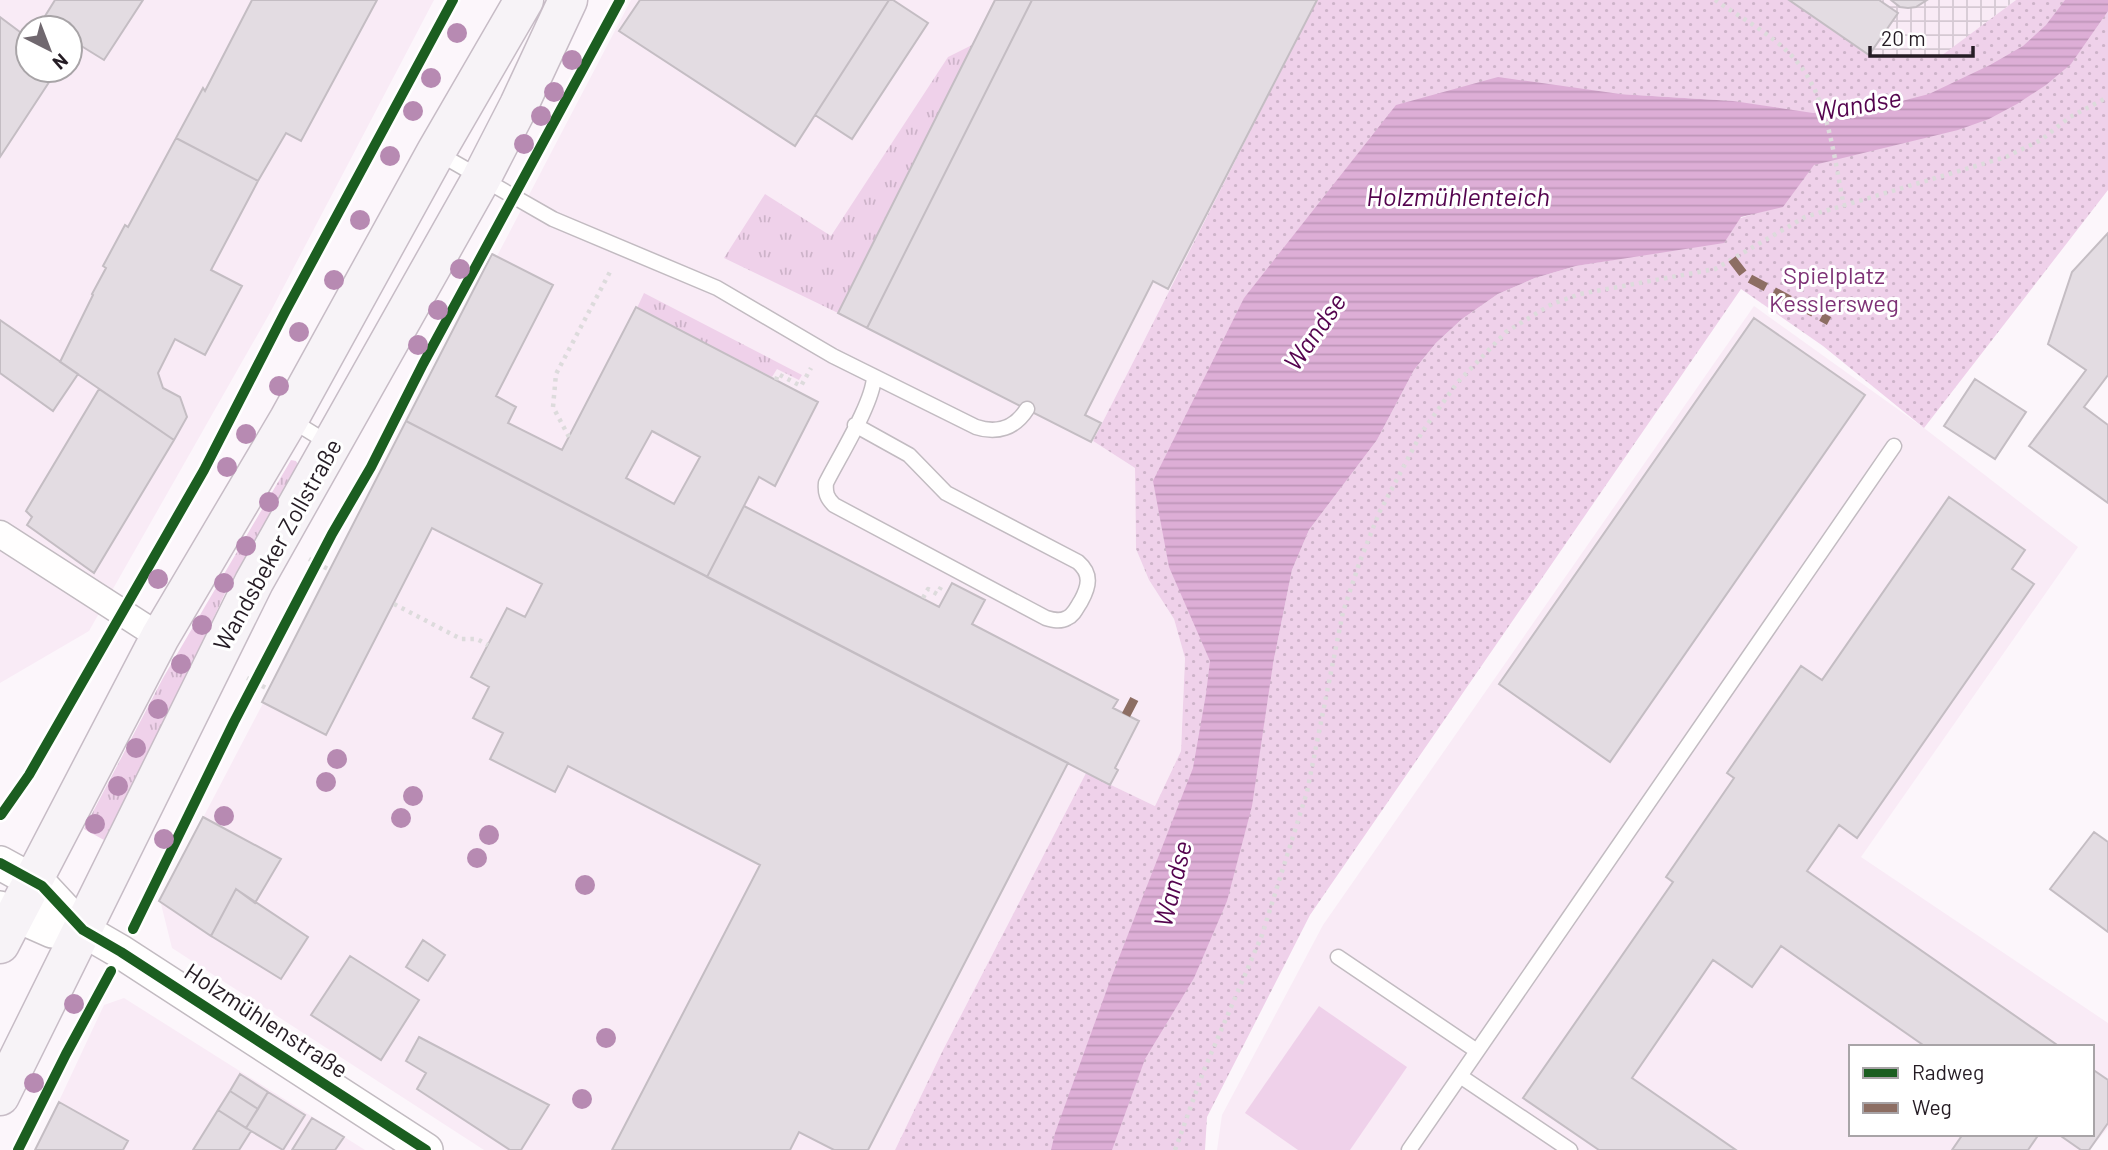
<svg xmlns="http://www.w3.org/2000/svg" width="2108" height="1150" viewBox="0 0 2108 1150" font-family="Barlow,sans-serif">
<style>
.built{fill:#f9ebf6;fill-rule:evenodd}
.industrial{fill:url(#industrial-grid)}
.grass{fill:url(#grass-tufts)}
.park{fill:url(#park-dots);fill-rule:evenodd}
.pitch{fill:#efd1ea}
.water{fill:url(#water-rules)}
.building{fill:#e3dce2;stroke:#c4bdc3;stroke-width:2;fill-rule:evenodd}
.lines{fill:none;stroke-linecap:round;stroke-linejoin:round}
.service-casing{stroke:#c2bbc1;stroke-width:17}
.minor-casing{stroke:#c2bbc1;stroke-width:29}
.tertiary-casing{stroke:#c2bbc1;stroke-width:36}
.primary-casing{stroke:#c7bcc6;stroke-width:41}
.path{stroke:#dddbdc;stroke-width:4.5;stroke-dasharray:3.5 5;stroke-linecap:butt}
.service{stroke:#fffefe;stroke-width:14}
.minor{stroke:#fffefe;stroke-width:26}
.tertiary{stroke:#fffefe;stroke-width:33}
.primary{stroke:#f7f3f7;stroke-width:38}
.quiet{stroke:#8d6e63;stroke-width:9;stroke-dasharray:18 9;stroke-linecap:butt}
.cycleway-casing{stroke:#fff;stroke-width:15}
.cycleway{stroke:#1b5e20;stroke-width:10}
.tree{fill:#b78ab2}
.labels{text-anchor:middle;stroke-width:6;stroke-linejoin:round;paint-order:stroke}
.park-label{font-size:24px;fill:#7e3276;stroke:#fff}
.street-label{font-size:24px;fill:#251c24;stroke:#fff}
.water-label{font-size:26px;font-style:italic;fill:#54034e;stroke:#fff}
</style>
<defs>
<pattern id="industrial-grid" width="8" height="8" patternUnits="userSpaceOnUse" patternTransform="scale(1.75)"><rect width="8" height="8" fill="#f9ebf6"/><path d="M0 4h8M4 0v8" fill="none" stroke="#d5c9d3"/></pattern>
<pattern id="grass-tufts" width="24" height="20" patternUnits="userSpaceOnUse" patternTransform="scale(1.75)"><rect width="24" height="20" fill="#efd1ea"/><path d="M3 7l-1-3M5 7V3M7 7l1-3M15 17l-1-3M17 17v-4M19 17l1-3" fill="none" stroke="#cdb3c9"/></pattern>
<pattern id="park-dots" width="8" height="8" patternUnits="userSpaceOnUse" patternTransform="scale(1.75)"><rect width="8" height="8" fill="#efd1ea"/><path d="M2 2h.1M6 6h.1" fill="none" stroke="#cdb3c9" stroke-width="1.8" stroke-linecap="round"/></pattern>
<pattern id="water-rules" width="6" height="5" patternUnits="userSpaceOnUse" patternTransform="scale(1.75)"><rect width="6" height="5" fill="#ddaed6"/><path d="M0 2.5h6" fill="none" stroke="#be95b8"/></pattern>
</defs>
<rect width="100%" height="100%" fill="#fcf6fb"/>
<path class="built" d="M0,0H434L271,311L89,631L0,683ZM28,28H70V70H28Z
M631,0H1317L1093,441L1135,468L1136,549L1149,580L1174,619L1185,658L1181,751L1155,806L1086,773L943,1050L895,1150H484L172,948L160,900Z
M1754,306L1924,428L2078,547L1861,857L2108,1023V1128L2089,1150H1217L1222,1115L1323,925ZM1851,1047H2092V1134H1851Z
M124,998L365,1150H36L104,1005Z"/>
<path class="industrial" d="M1789,0H2016L1942,56L1869,55Z"/>
<path class="grass" d="M974,44L838,313L724,258L765,194L831,236L948,57Z
M644,293L802,375L799,380L777,369L772,377L637,308Z
M291,460L296,461L298,465L228,587L175,700L104,840L84,829L163,678Z"/>
<path class="park" d="M1317,0H1789L1869,55L1941,56L2016,0H2108V190L1924,428L1823,346L1741,289L1310,915L1207,1117L1205,1150H895L943,1050L1086,773L1155,806L1181,751L1185,658L1174,619L1149,580L1136,549L1135,468L1093,441ZM1620,94L1732,101L1753,214L1612,260L1576,266L1535,278L1498,294L1462,319L1436,343L1414,370L1377,440L1309,530L1292,570L1273,664L1244,298Z"/>
<path class="pitch" d="M1319,1006L1407,1067L1350,1150H1298L1245,1113Z"/>
<path class="water" d="M2065,0H2108V11L2071,64L2046,85L2017,104L1989,119L1958,130L1814,165L1783,207L1741,217L1724,243L1576,266L1535,278L1498,294L1462,319L1436,343L1414,370L1377,440L1309,530L1292,570L1273,664L1252,806L1227,901L1194,978L1145,1059L1112,1150H1051L1055,1133L1111,978L1193,768L1206,694L1210,661L1169,567L1153,481L1244,298L1396,105L1498,77L1620,94L1733,101L1813,113L1890,104L1929,94L1990,65L2023,46L2046,25Z"/>
<path class="building" d="M55,0H143L104,60L70,39V28H53L42,21Z
M252,0H377L301,141L286,133L258,181L176,138L203,88L205,91Z
M640,0H889L795,146L619,31Z
M889,0H893L928,23L852,139L815,115Z
M995,0H1032L867,328L838,313Z
M1032,0H1317L1168,289L1153,281L1085,415L1101,423L1091,442L867,328Z
M1789,0H1879L1898,13L1869,55Z
M1891,0H1927L1916,7L1908,8L1900,7Z
M0,17L28,38V70H57L0,157Z
M176,138L258,181L211,270L242,286L205,355L175,339L158,373L163,388L180,397L187,417L174,440L60,362L93,295L92,294L106,268L103,266L125,225L128,227Z
M2108,233V375L2084,407L2108,425V503L2029,446L2086,370L2048,344L2072,272Z
M492,254L553,285L496,396L516,407L508,423L562,450L636,307L818,402L775,486L759,477L707,577L406,421ZM652,431L700,457L674,504L626,478Z
M1754,318L1865,395L1610,762L1499,684Z
M0,320L78,374L53,411L0,373Z
M1975,379L2026,412L1995,459L1944,426Z
M99,389L174,440L94,573L27,525L32,517L26,511Z
M406,421L1068,763L868,1150H834L799,1132L790,1150H612L760,865L568,766L555,792L490,759L503,733L473,718L489,687L471,677L507,608L525,617L542,584L432,528L326,735L262,702Z
M1949,497L2025,550L2012,569L2034,584L1857,838L1839,825L1807,871L2060,1047H1926L1781,946L1752,987L1713,960L1632,1078L1736,1150H1599L1523,1098L1673,882L1666,877L1734,778L1727,773L1801,666L1822,680Z
M744,506L939,607L952,583L985,600L972,624L1118,700L1113,708L1139,721L1115,768L1118,770L1110,785L707,577Z
M203,817L281,859L255,903L236,889L211,936L159,901Z
M2094,832L2108,842V932L2050,889Z
M236,889L308,937L281,979L211,936Z
M423,940L445,955L428,981L406,967Z
M350,956L419,1000L381,1060L311,1015Z
M419,1037L549,1105L521,1150H510L417,1089L426,1073L406,1061Z
M2092,1069L2108,1080V1123L2089,1150H2081L2058,1134H2092Z
M240,1074L268,1092L258,1109L230,1091Z
M230,1091L258,1109L246,1128L218,1110Z
M268,1092L305,1115L283,1150L246,1128Z
M59,1102L128,1141L123,1150H35Z
M218,1110L251,1131L239,1150H193Z
M312,1118L344,1137L335,1150H292Z
M1963,1134H2039L2028,1150H1952Z"/>
<g class="lines">
<defs>
<path id="service" d="M436,152L553,219L717,288L833,356L976,427C997,434 1015,428 1027,409
M291,420L330,444
M855,425L909,455L946,493L1078,562C1092,574 1089,586 1081,601C1077,607 1074,615 1067,618C1060,622 1053,620 1046,618L834,505C827,498 825,493 826,483C839,457 873,403 874,377
M1338,957L1477,1051
M1460,1076L1570,1150
M1409,1150L1894,446"/>
<path id="minor" d="M0,534L160,637"/>
<path id="tertiary" d="M0,863L42,886L83,930L121,952L426,1150
M0,908L52,931L83,930"/>
<path id="primary" d="M0,944L160,637L289,419L436,152L524,0
M0,1096L254,582L481,179L519,105L568,0"/>
</defs>
<use href="#service" class="service-casing"/>
<use href="#minor" class="minor-casing"/>
<use href="#tertiary" class="tertiary-casing"/>
<use href="#primary" class="primary-casing"/>
<path class="path" d="M1715,0C1740,17 1769,33 1790,54C1829,93 1833,155 1844,206
M776,380L778,374L801,386L811,368
M569,437L553,407L556,374L611,270
M309,559L330,570
M923,598L928,589L937,594L941,587
M394,604L461,639H477L488,645
M247,678L268,689
M1175,1150L1204,1070L1262,935L1307,792L1343,612L1360,561L1379,513L1422,432L1457,383L1506,332L1552,304L1580,294L1715,269L1805,217L2006,157L2041,140L2070,117L2108,97"/>
<use href="#service" class="service"/>
<use href="#minor" class="minor"/>
<use href="#tertiary" class="tertiary"/>
<use href="#primary" class="primary"/>
<path class="quiet" d="M1732,259L1745,276L1829,321
M1126,715L1138,692"/>
<defs>
<path id="cycleway" d="M1,815L29,775L204,470L285,312L453,0
M0,863L42,886L83,930L121,952L426,1150
M133,929L234,722L332,534L371,467L423,364L620,0
M18,1150L66,1054L111,971"/>
</defs>
<use href="#cycleway" class="cycleway-casing"/>
<use href="#cycleway" class="cycleway"/>
</g>
<g class="tree">
<circle cx="457" cy="33" r="10"/>
<circle cx="572" cy="60" r="10"/>
<circle cx="431" cy="78" r="10"/>
<circle cx="554" cy="92" r="10"/>
<circle cx="413" cy="111" r="10"/>
<circle cx="541" cy="116" r="10"/>
<circle cx="524" cy="144" r="10"/>
<circle cx="390" cy="156" r="10"/>
<circle cx="360" cy="220" r="10"/>
<circle cx="460" cy="269" r="10"/>
<circle cx="334" cy="280" r="10"/>
<circle cx="438" cy="310" r="10"/>
<circle cx="299" cy="332" r="10"/>
<circle cx="418" cy="345" r="10"/>
<circle cx="279" cy="386" r="10"/>
<circle cx="246" cy="434" r="10"/>
<circle cx="227" cy="467" r="10"/>
<circle cx="269" cy="502" r="10"/>
<circle cx="246" cy="546" r="10"/>
<circle cx="158" cy="579" r="10"/>
<circle cx="224" cy="583" r="10"/>
<circle cx="202" cy="625" r="10"/>
<circle cx="181" cy="664" r="10"/>
<circle cx="158" cy="709" r="10"/>
<circle cx="136" cy="748" r="10"/>
<circle cx="337" cy="759" r="10"/>
<circle cx="326" cy="782" r="10"/>
<circle cx="118" cy="786" r="10"/>
<circle cx="413" cy="796" r="10"/>
<circle cx="224" cy="816" r="10"/>
<circle cx="401" cy="818" r="10"/>
<circle cx="95" cy="824" r="10"/>
<circle cx="489" cy="835" r="10"/>
<circle cx="164" cy="839" r="10"/>
<circle cx="477" cy="858" r="10"/>
<circle cx="585" cy="885" r="10"/>
<circle cx="74" cy="1004" r="10"/>
<circle cx="606" cy="1038" r="10"/>
<circle cx="34" cy="1083" r="10"/>
<circle cx="582" cy="1099" r="10"/>
</g>
<g class="labels">
<g class="park-label">
<text x="1834" y="284">Spielplatz<tspan x="1834" dy="28">Kesslersweg</tspan></text>
</g>
<g class="street-label">
<text transform="translate(278 545) rotate(-61)" y="8">Wandsbeker Zollstraße</text>
<text transform="translate(266 1021) rotate(33)" y="8">Holzmühlenstraße</text>
</g>
<g class="water-label">
<text transform="translate(1858 105) rotate(-10)" y="9">Wandse</text>
<text x="1458" y="206">Holzmühlenteich</text>
<text transform="translate(1315 332) rotate(-55)" y="9">Wandse</text>
<text transform="translate(1173 884) rotate(-76)" y="9">Wandse</text>
</g>
</g>
<rect x="1849" y="1045" width="245" height="91" fill="#ffffff" stroke="#a8a4a7" stroke-width="2"/>
<rect x="1863" y="1068" width="35" height="10" fill="#1b5e20" stroke="#a8a4a7" stroke-width="2"/>
<text x="1912" y="1080" font-size="21" fill="#251c24">Radweg</text>
<rect x="1863" y="1103" width="35" height="10" fill="#8d6e63" stroke="#a8a4a7" stroke-width="2"/>
<text x="1912" y="1115" font-size="21" fill="#251c24">Weg</text>
<g transform="translate(49 49) rotate(138)"><circle r="33" fill="#ffffff" stroke="#a8a4a7" stroke-width="2"/>
<path d="M0-5L12 26L0 18L-12 26Z" fill="#70686f"/>
<text y="-10" font-size="19" font-weight="bold" text-anchor="middle" fill="#251c24">N</text>
</g>
<path d="M1870 46v10h103v-10" fill="none" stroke="#251c24" stroke-width="3.5"/>
<text x="1881" y="46" font-size="21" fill="#251c24" stroke="#ffffff" stroke-width="5" paint-order="stroke">20 m</text>
</svg>
